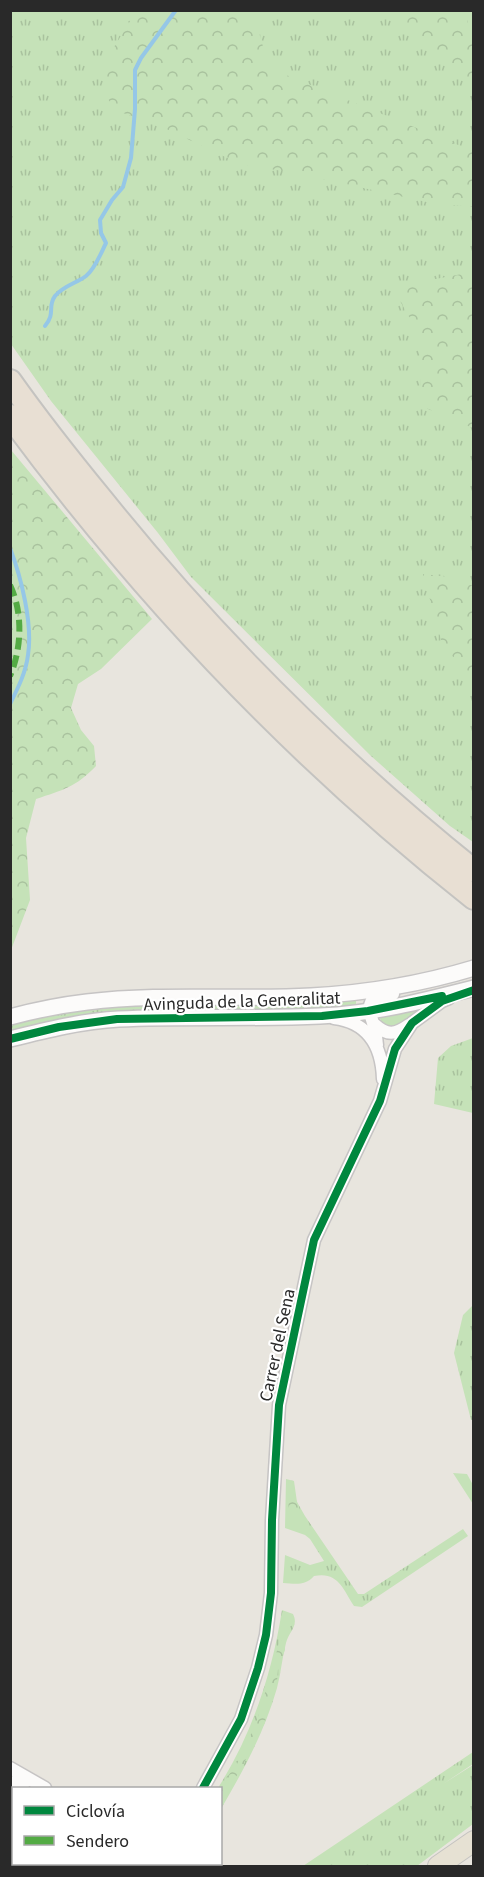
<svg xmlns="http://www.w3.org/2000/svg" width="484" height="1877" viewBox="0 0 484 1877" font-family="'Source Sans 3',sans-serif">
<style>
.grass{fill:url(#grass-tufts)}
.forest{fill:url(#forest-crowns)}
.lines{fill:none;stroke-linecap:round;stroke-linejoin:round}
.stream{stroke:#95c7e7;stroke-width:4}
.minor-casing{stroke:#c6c4c4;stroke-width:15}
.tertiary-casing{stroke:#c6c4c4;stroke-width:18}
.trunk-casing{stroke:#c4c3c0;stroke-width:22}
.motorway-casing{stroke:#c4c3c0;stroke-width:26}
.minor{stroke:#fcfbfa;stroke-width:12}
.tertiary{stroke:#fcfbfa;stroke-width:15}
.trunk{stroke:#e6e1d3;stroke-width:20}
.motorway{stroke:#e8dfd3;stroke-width:22}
.quiet{stroke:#53ab44;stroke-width:6;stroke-dasharray:12 6;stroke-linecap:butt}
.cycleway-casing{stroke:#fff;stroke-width:11}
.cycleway{stroke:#00873e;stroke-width:8}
.labels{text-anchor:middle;stroke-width:4.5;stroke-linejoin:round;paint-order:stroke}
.street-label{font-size:18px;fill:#292929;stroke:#fff}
</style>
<defs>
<pattern id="grass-tufts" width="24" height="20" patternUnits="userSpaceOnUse" patternTransform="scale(1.5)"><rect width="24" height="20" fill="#c5e2b8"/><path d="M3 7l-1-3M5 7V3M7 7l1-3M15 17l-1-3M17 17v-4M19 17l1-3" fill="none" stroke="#a9c29e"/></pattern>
<pattern id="forest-crowns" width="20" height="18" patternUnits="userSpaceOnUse" patternTransform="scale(1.5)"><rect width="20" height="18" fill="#c5e2b8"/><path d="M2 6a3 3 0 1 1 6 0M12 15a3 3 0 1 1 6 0" fill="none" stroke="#a9c29e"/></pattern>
</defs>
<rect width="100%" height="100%" fill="#e8e5de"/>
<path class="grass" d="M10,11H473V842L450,826L371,756L191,577L158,533L51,401L11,344Z
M356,998V1007L311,1010L310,1002Z
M304,1002V1010L11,1033V1025C101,996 209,1003 304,1002Z
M424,1007C411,1018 404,1029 386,1026L382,1024L379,1015Z
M473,1038V1113L434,1104L438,1058L451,1046Z
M473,1305V1420H471L454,1353L463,1315Z
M453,1473L467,1474L473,1485V1504Z
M286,1479L294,1481L297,1502L305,1516L358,1594H364L463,1529L468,1536L362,1607L354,1606C343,1589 338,1571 314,1576C305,1586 296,1584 283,1583L285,1555L310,1565L324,1561L310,1539L305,1535L285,1528Z
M282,1610L293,1614C299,1626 289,1631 286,1643C282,1658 281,1673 277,1688C265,1731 243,1771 221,1809L220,1788H218C252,1734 272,1674 282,1610Z
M473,1752V1764L443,1784L473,1765V1824L417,1866H303Z"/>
<path class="forest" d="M137,10L253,11L269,68L473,151V207L431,203L300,174L240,164L156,124L111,109L101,68Z
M389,11H467L468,28L473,30V88L408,34Z
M473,272H474L473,428L421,406L419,334L392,287Z
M11,450L152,619L101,669L78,684L71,708L81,730L94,746L96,766C76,787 63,790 36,799L26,838L30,900L11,950V959Z
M423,574L450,577L473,586V676L443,647Z
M289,1482L291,1483C292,1497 305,1511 301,1525L293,1526L290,1521L287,1489Z
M280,1640L285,1641V1650L278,1669L277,1682L272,1690L270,1703L267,1708L265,1723L252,1744L241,1771L228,1785L221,1805L222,1784L237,1764L257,1721Z"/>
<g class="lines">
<path class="stream" d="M45,326C56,313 47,307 55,296C63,286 77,283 86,276C95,269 101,253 106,243L101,233L100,220L112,200L123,187L131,158L135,109V70L141,58L176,10
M10,548C21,577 33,624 28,655C26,672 18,688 10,704"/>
<defs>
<path id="minor" d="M334,1018C368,1022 382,1046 383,1079
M374,1024C387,1036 395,1035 409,1025
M377,1045C376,1038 376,1030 373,1023C370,1013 367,1009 373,998L393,994
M10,1768L45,1788
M10,1782L23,1788
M203,1788L241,1719L258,1668L266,1635L271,1593L272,1520L279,1405L314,1240L380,1101L395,1049L412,1023L442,1001L449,998
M189,1864V1866
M106,1866V1864"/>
<path id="tertiary" d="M10,1017C36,1010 61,1005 87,1002C161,993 237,1000 311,996C367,993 421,984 474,968
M10,1039C46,1030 82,1021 119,1019C186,1016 253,1019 320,1016C372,1014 423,1001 474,988"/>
<path id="trunk" d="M438,1866L474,1841"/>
<path id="motorway" d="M10,381C39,422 70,461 102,500C212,637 337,761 474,871
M10,416C143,596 299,760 474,898"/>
</defs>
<use href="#minor" class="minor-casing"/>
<use href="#tertiary" class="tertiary-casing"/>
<use href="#trunk" class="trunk-casing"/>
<use href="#motorway" class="motorway-casing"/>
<use href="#minor" class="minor"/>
<use href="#tertiary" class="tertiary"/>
<use href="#trunk" class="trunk"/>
<use href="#motorway" class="motorway"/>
<path class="quiet" d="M10,585C23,612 22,648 10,676"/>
<defs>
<path id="cycleway" d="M10,1039L59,1027L117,1019L322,1016L368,1011L442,996
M203,1788L241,1719L258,1668L266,1635L271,1593L272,1520L279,1405L314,1240L380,1101L395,1049L412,1023L442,1001L474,990"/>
</defs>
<use href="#cycleway" class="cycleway-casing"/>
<use href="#cycleway" class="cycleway"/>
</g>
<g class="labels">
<g class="street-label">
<text transform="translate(242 1001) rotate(-2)" y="6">Avinguda de la Generalitat</text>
<text transform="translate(277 1345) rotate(-78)" y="6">Carrer del Sena</text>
</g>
</g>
<rect width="484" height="1877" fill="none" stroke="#292929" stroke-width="24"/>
<rect x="12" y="1787" width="210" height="78" fill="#ffffff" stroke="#a9a9a9" stroke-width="1.5"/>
<rect x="24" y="1806" width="30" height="9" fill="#00873e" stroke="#a9a9a9" stroke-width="1.5"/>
<text x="66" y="1817" font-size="18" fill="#292929">Ciclovía</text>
<rect x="24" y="1836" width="30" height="9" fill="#53ab44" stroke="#a9a9a9" stroke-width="1.5"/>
<text x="66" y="1847" font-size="18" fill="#292929">Sendero</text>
</svg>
